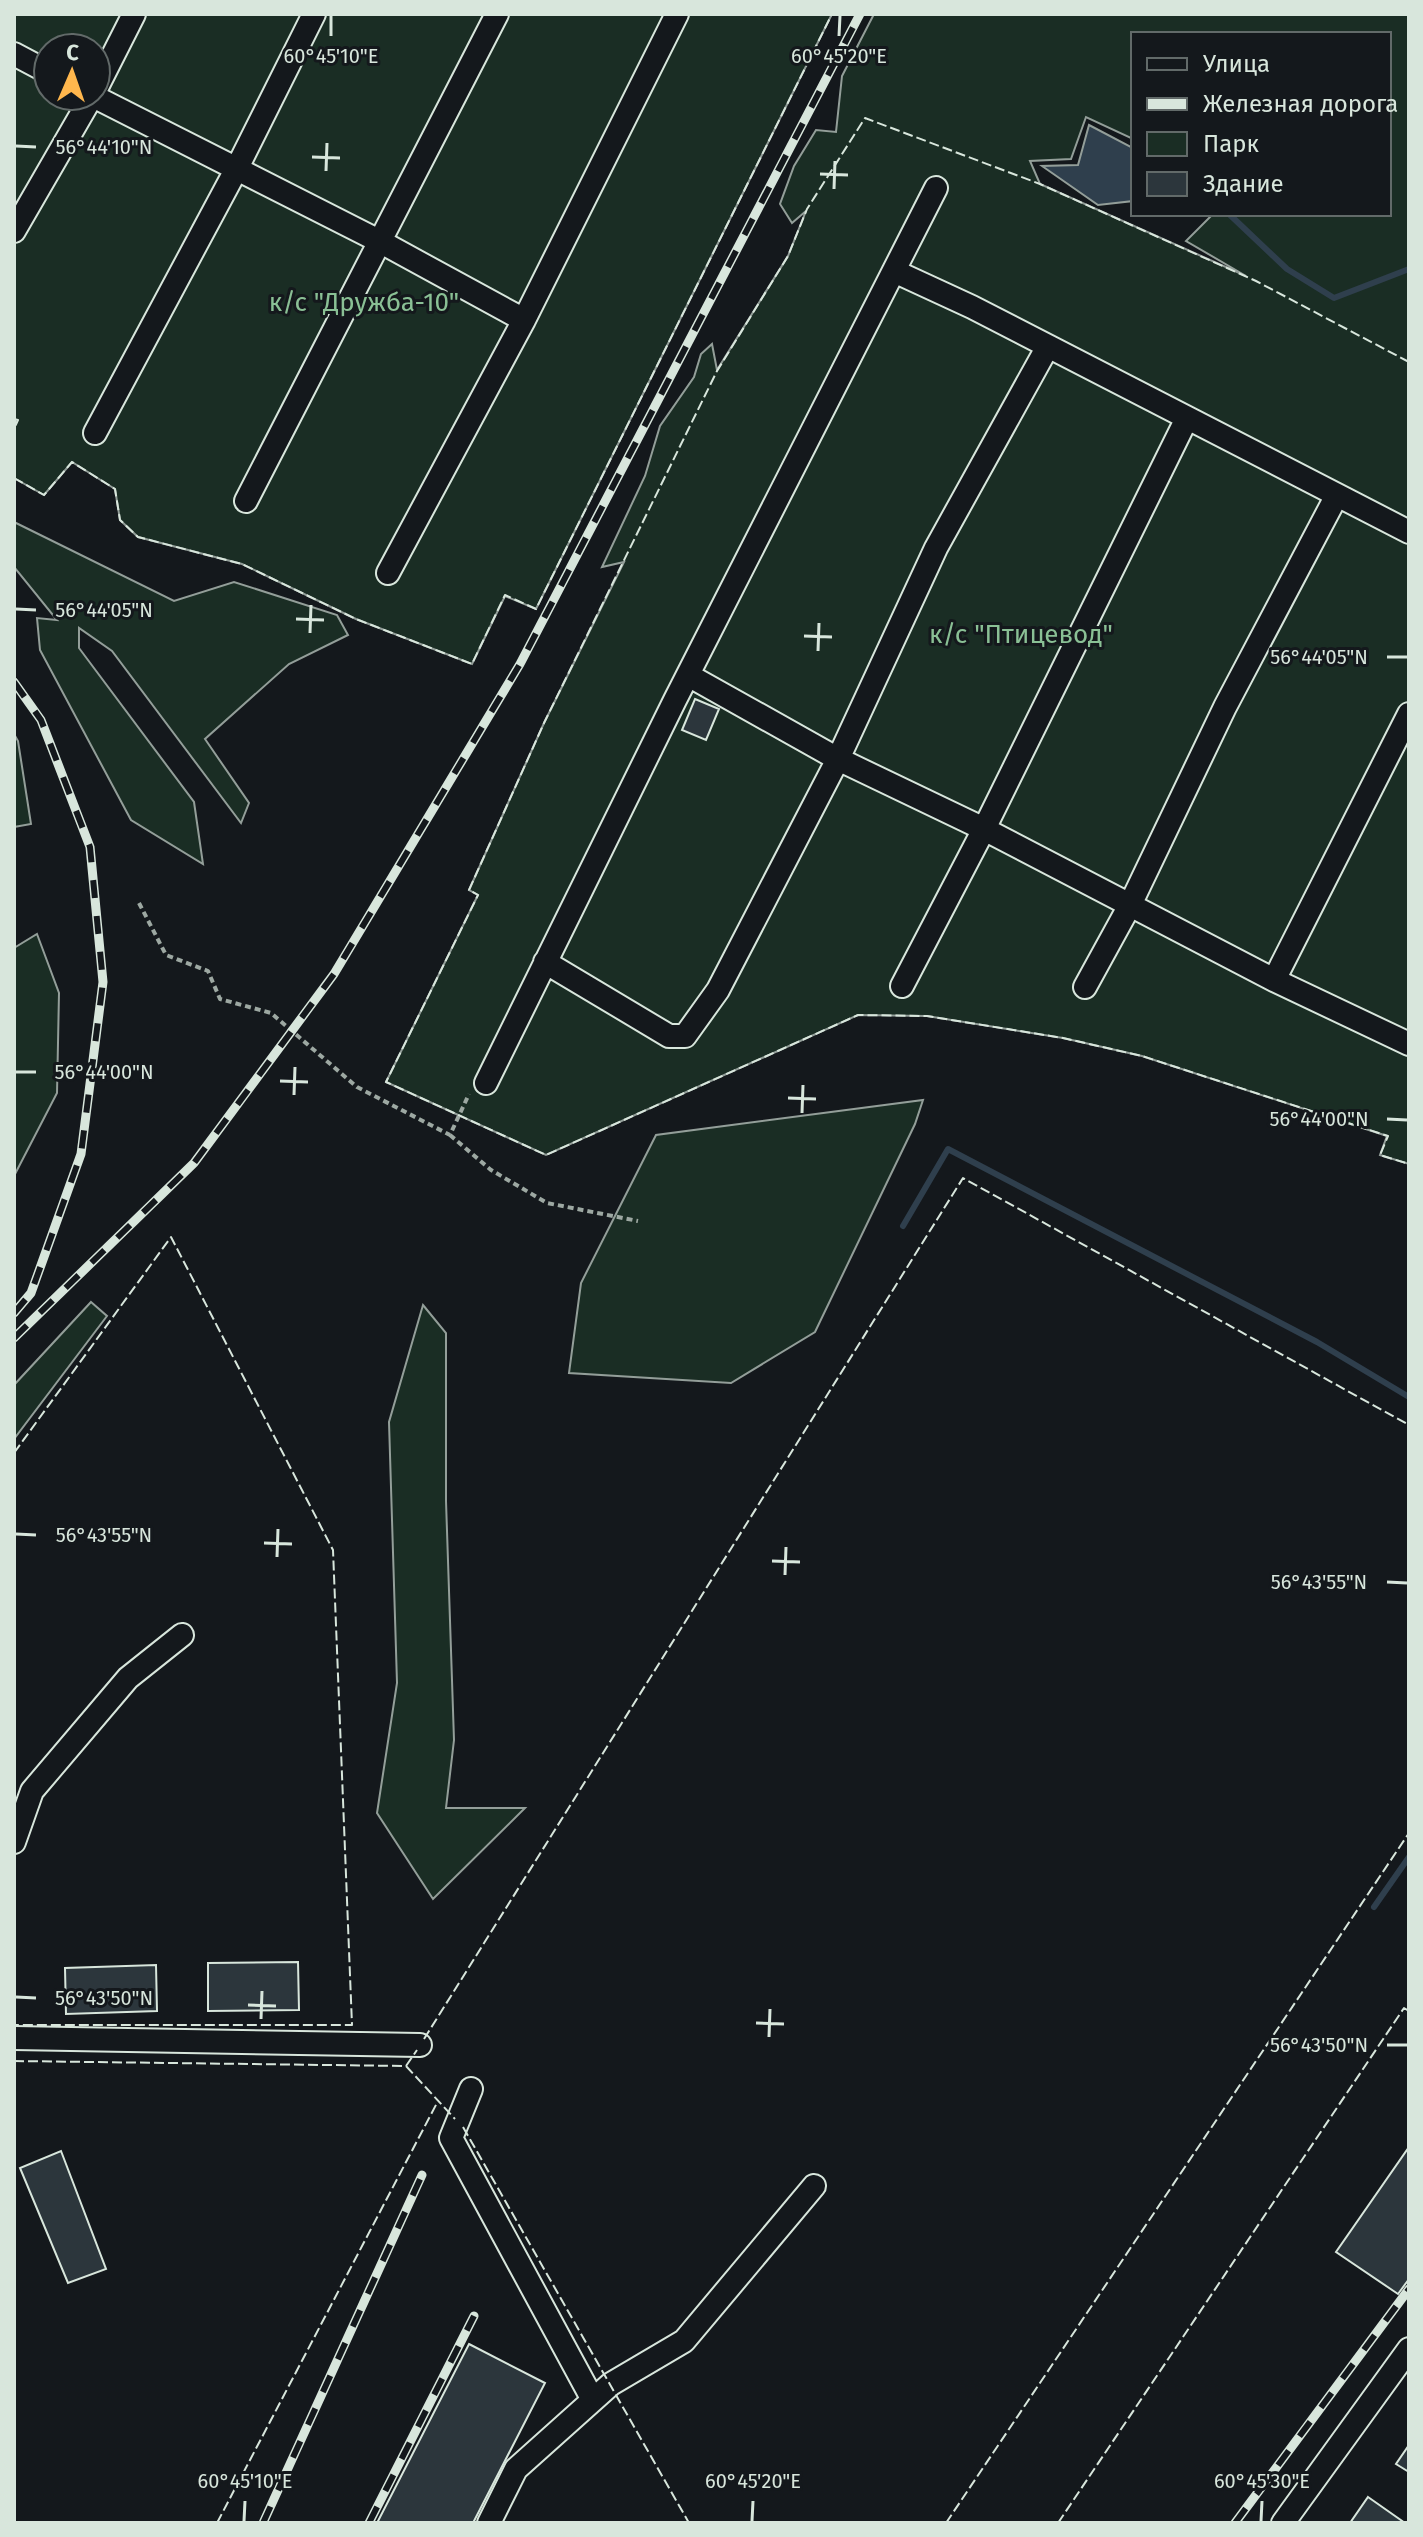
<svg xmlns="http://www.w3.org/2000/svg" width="1423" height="2537" viewBox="0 0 1423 2537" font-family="'Fira Sans',sans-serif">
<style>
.green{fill:#1a2d24;stroke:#939e99;stroke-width:2;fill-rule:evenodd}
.water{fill:#2f3f4d;stroke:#939e99;stroke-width:2}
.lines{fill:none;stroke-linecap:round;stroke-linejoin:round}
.stream{stroke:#2f3f4d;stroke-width:6}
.building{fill:#2c363c;stroke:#d8e6dc;stroke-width:2}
.minor-casing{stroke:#d8e6dc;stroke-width:26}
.path{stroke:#9da8a2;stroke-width:4;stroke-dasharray:6 4;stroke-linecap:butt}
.minor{stroke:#14181c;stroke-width:22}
.rail-casing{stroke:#d8e6dc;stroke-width:9}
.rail{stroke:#14181c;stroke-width:6;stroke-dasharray:18;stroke-linecap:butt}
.fence{stroke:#d8e6dc;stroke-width:2;stroke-dasharray:10 4;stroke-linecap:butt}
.ticks{fill:none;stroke:#d8e6dc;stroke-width:3}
.labels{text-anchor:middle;stroke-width:6;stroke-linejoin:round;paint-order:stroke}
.park-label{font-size:26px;fill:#8ac095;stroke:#14181c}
.ticks-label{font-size:20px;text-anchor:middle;fill:#d8e6dc;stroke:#14181c;stroke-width:6;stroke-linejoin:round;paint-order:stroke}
</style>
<rect width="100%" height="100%" fill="#14181c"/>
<path class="green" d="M14,14H832L536,609L505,596L472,664L356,619L242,564L138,537L120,520L115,489L72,462L44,495L14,478V429L17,421L14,419ZM48,48H96V96H48Z
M874,14H1409V1164L1380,1155L1387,1136L1142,1056L1063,1038L927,1016L858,1015L546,1155L386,1082L478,895L469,890L544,723L624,562L602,567L645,476L660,426L694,377L701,354L712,344L717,370L788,256L806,211L792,223L780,204L794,166L816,130L836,132L842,76ZM1133,34H1389V214L1212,215L1186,241L1246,276L1040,184L1030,161L1071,159L1086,117L1133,139Z
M14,522L174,601L234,582L337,615L348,635L289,664L205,739L249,803L241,823L112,651L79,628V648L194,802L203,864L131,820L40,650L37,618L57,620L14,567Z
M14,734L18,741L31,824L14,827Z
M37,934L59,993L57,1093L14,1176V948Z
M923,1100L915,1124L815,1332L731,1383L569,1373L581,1283L656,1135Z
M91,1302L107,1316L14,1439V1385Z
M423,1305L446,1333V1501L454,1740L446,1808H525L433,1899L377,1813L397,1683L389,1422Z"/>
<path class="water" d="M1089,125L1133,148V201L1098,205L1042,166L1078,165Z"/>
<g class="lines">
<path class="stream" d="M1229,214L1287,269L1334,298L1409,269
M903,1226L948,1149L1317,1342L1409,1397
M1374,1907L1409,1857"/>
</g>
<path class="building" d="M695,699L719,709L706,740L682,730Z
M298,1962L299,2010L208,2011V1963Z
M156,1965L157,2011L66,2014L65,1968Z
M1409,2147V2279L1398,2294L1336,2252Z
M61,2151L106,2269L68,2283L20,2168Z
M469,2344L545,2383L473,2523H377Z
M1409,2445V2472L1396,2464Z
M1368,2497L1405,2523H1350Z"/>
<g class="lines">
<defs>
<path id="minor" d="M14,54L48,72
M96,89L134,14
M93,96L381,242L524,320
M14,231L92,96
M894,271L972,307L1409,532
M95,433L237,168L314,14
M246,501L497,14
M388,573L524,320L677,14
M688,675L838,759L984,829L1274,980L1409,1044
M545,962L669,1036H685L718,990L838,759L936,548L1048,346
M1274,980L1409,714
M902,986L984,829L1187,418
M1085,987L1130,905L1225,707L1337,495
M486,1083L675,700L936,188
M14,1842L32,1791L128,1678L182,1635
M14,2038L420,2045
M471,2089L451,2138L593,2400
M489,2523L516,2469L611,2384L684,2341L814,2186
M1283,2523L1409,2349"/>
</defs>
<use href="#minor" class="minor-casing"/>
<path class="path" d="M139,903L166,955L208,971L220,999L271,1013L357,1087L450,1135L469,1094
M450,1135L491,1170L547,1203L638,1221"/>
<use href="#minor" class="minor"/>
<defs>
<path id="rail" d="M14,682L41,720L90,847L103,982L81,1154L31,1293L14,1313
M14,1338L194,1163L334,974L520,664L860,14
M263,2523L422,2175
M369,2523L474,2316
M1235,2523L1409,2289"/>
</defs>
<use href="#rail" class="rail-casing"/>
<use href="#rail" class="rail"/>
<path class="fence" d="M1409,362L1256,281L1040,184L865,118L807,209L788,256L717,371L544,723L469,890L478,895L386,1082L546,1155L858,1015L927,1016L1063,1038L1142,1056L1388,1136L1380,1155L1409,1164
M14,419L18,420L14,429
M14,478L44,495L72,462L115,489L120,520L138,537L242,564L356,619L472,664L505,595L536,609L832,14
M14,1453L171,1237L333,1550L352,2025H14
M424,2039L963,1178L1409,1425
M14,2061L406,2066L455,2119
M406,2066L417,2050
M463,2127L689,2523
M217,2523L438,2101
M946,2523L1409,1833
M1058,2523L1404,2008L1409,2011"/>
</g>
<path class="ticks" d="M331,36V16M839,36L840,16M16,146L36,147M312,157L340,158M326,171L327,143M820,174L848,175M834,189L835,161M16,609L36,610M296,619L324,620M310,633L311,605M804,636L832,637M818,651L819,623M1387,657H1407M16,1072H36M280,1081L308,1082M294,1095L295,1067M788,1098L816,1099M802,1113L803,1085M1387,1119L1407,1120M16,1534L36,1535M264,1543L292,1544M277,1557L278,1529M772,1561L800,1562M785,1575L786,1547M1387,1582L1407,1583M16,1997L36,1998M248,2005L276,2006M261,2019L262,1991M756,2023L784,2024M769,2037L770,2009M1387,2045H1407M244,2521L245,2501M752,2521L753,2501M1261,2521L1262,2501"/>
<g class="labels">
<g class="park-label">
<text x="364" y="311">к/с "Дружба-10"</text>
<text x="1021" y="643">к/с "Птицевод"</text>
</g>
</g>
<g class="ticks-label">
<text x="331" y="63">60°45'10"E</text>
<text x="839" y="63">60°45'20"E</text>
<text x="104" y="154">56°44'10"N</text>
<text x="104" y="617">56°44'05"N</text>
<text x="1319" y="664">56°44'05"N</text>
<text x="104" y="1079">56°44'00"N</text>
<text x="1319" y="1126">56°44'00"N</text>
<text x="104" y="1542">56°43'55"N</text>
<text x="1319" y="1589">56°43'55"N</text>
<text x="104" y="2005">56°43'50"N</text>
<text x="1319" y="2052">56°43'50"N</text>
<text x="245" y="2488">60°45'10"E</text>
<text x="753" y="2488">60°45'20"E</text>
<text x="1262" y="2488">60°45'30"E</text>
</g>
<rect width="1423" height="2537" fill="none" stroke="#d8e6dc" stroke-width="32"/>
<rect x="1131" y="32" width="260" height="184" fill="#14181c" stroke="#626a69" stroke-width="2"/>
<rect x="1147" y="58" width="40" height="12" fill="#14181c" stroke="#626a69" stroke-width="2"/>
<text x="1203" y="72" font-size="24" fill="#d8e6dc">Улица</text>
<rect x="1147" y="98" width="40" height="12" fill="#d8e6dc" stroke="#626a69" stroke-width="2"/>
<text x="1203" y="112" font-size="24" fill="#d8e6dc">Железная дорога</text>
<rect x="1147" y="132" width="40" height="24" fill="#1a2d24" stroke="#626a69" stroke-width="2"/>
<text x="1203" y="152" font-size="24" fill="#d8e6dc">Парк</text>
<rect x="1147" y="172" width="40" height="24" fill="#2c363c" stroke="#626a69" stroke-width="2"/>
<text x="1203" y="192" font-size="24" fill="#d8e6dc">Здание</text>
<g transform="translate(72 72) rotate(2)"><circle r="38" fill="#14181c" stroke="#626a69" stroke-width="2"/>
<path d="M0-6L14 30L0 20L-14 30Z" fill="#ffb74d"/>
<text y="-12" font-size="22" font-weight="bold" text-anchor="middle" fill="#d8e6dc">С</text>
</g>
</svg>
